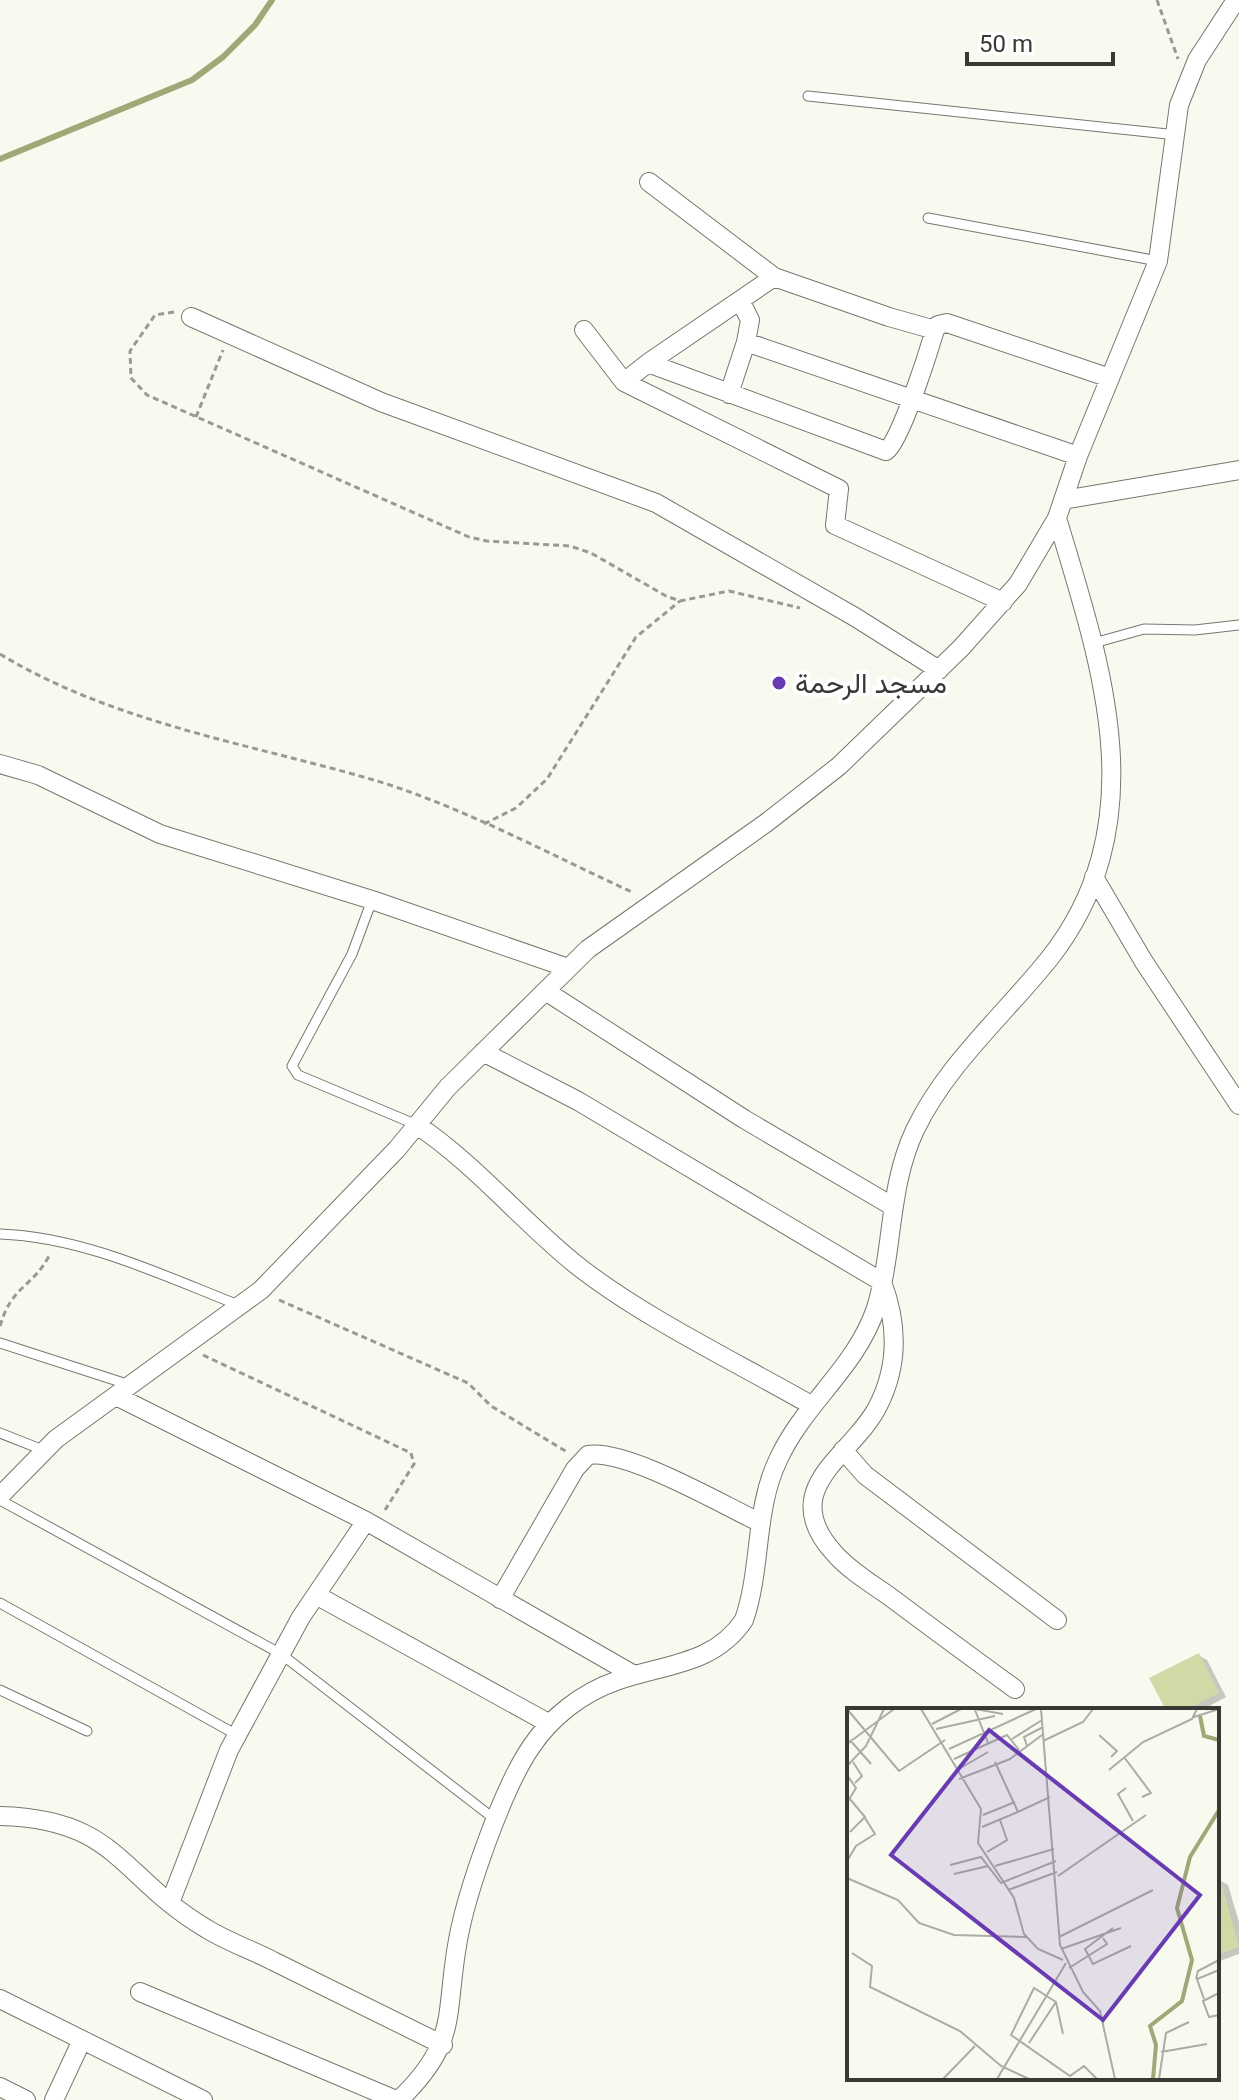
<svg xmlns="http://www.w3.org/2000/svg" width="1239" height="2100" viewBox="0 0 1239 2100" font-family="Roboto,Vazirmatn,sans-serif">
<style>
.shadow{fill:#0003}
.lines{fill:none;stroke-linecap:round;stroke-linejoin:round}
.stream{stroke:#9fa876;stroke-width:6}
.building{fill:#d1daa7}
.lane-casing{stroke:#76786f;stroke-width:11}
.street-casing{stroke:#76786f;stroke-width:20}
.path{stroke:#989a93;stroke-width:3;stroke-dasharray:6 4;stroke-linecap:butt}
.lane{stroke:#fff;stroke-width:9}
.street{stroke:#fff;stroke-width:18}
.poi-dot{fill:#693bb3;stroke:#fff;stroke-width:3}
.labels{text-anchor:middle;stroke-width:8;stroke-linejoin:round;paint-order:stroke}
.poi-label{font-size:28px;fill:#383935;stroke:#fff;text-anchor:start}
.inset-river{fill:none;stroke:#9fa876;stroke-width:4}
.inset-road{fill:none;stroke:#abada5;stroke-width:2}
.view{fill:#693bb3;fill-opacity:0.15;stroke:#693bb3;stroke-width:4}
.inset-edge{fill:none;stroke:#383935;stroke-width:4}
</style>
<rect width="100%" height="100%" fill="#f8faf0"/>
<path class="shadow" d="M1198,1655L1207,1660L1226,1697L1202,1710H1168Z
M1219,1880L1228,1885L1239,1922V1954L1217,1962Z"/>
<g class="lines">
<path class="stream" d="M0,159L192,80L223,57L255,25L272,0"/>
</g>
<path class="building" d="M1199,1653L1219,1693L1185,1710H1166L1149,1678Z
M1220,1878L1239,1947L1217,1955V1879Z"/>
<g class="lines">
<defs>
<path id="lane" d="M808,96L1177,135
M928,218L1158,261
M1094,643L1144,629L1195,630L1239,625
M372,900L352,954L292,1066L298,1075L417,1125
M0,1234C84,1237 164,1276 241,1306
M0,1343L130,1385
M0,1433L43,1450
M0,1500L281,1654L497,1821
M0,1603L237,1735
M0,1690L87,1731"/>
<path id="street" d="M741,302L750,320L746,342
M191,317L381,402L656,503L855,617L939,670
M584,330L624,382L839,489L835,525L1003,602
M935,330L938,325L947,323L1110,378
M648,363L774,277
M624,382L648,363L886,451C900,443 929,350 935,330L889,317L774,277L649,182
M729,394L746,342L1078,456
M1063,500L1239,470
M0,764L38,775L160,834L372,900L568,968
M1094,877L1144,962L1239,1105
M547,992L744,1119L892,1206
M483,1052L578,1101L882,1282C898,1324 899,1365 878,1406C853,1456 774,1488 835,1554C851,1572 874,1585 893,1599C933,1629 974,1659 1015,1689
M417,1125C475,1164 520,1219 574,1263C640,1316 736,1362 811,1405
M116,1396L366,1521L301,1617L229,1750L170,1903
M843,1450L865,1475L1057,1620
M0,1496L56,1439L261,1290L397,1149L448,1087L588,949L766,823L839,766L961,648L1018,584L1057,518L1078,456L1158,261L1179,105L1197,60L1236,0
M366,1521L634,1675
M316,1595L550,1724
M500,1599L575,1469L588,1455C627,1449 723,1505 761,1523
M0,1816C119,1819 120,1878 207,1929C228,1942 252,1950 273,1961C330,1989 387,2017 443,2045
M140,1992L396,2100
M0,1999L203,2100
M0,2087L26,2100
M54,2100L82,2040
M399,2100C460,2041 444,2016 458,1940C467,1890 503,1788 531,1747C551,1717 582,1693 616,1681C664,1664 714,1665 744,1620C762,1568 754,1510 778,1460C804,1403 856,1368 876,1308C894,1249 888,1187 915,1130C946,1065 1004,1015 1049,959C1157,822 1101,665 1057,518"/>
</defs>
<use href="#lane" class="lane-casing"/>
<use href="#street" class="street-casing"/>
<path class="path" d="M1157,0L1178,59
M174,312L155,315L130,351L131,378L147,395L469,537L487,541L570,546L591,553L666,596L680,601L729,591L800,608
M196,417L223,350
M0,654C110,721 244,743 367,778C455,803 551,855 634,893
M484,824L516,808L547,779L636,637L680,601
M279,1300L468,1383L491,1406L567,1452
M0,1326C12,1285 32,1288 49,1256
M203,1355L411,1453L414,1464L385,1510"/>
<use href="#lane" class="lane"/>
<use href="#street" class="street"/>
</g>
<circle class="poi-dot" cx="779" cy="683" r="8"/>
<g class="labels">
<g class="poi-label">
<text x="795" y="693">مسجد الرحمة</text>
</g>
</g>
<g transform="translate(847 1708)">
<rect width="372" height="372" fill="#f8faf0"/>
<path class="inset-river" d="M353,8L357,28L372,32M306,371L309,337L303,318L335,293L345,252L330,200L343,149L372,102"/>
<path class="inset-road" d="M0,1L52,63L98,32M74,1L134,101L131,135L167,190L177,226L191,241L216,252M128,1L156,6M194,1L213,237L236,284L253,303L268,371M128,2L141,35M347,9L372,1M85,16L114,1M89,21L148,8M252,27L270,43L264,49M165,31L195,12M3,32L24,56M196,33L236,14L246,1M0,36L47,1M180,38L177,29L196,19M102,41L189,1M277,49L304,85L295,89M107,51L160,27L172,42M6,54L15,68L8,75M148,54L171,104L203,89M0,58L19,38L37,1M110,62L141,44M262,62L296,34L345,11L350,1M0,67L9,80L1,93M112,71L163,51L195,27M279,80L271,86L286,113M3,91L18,109L3,124M136,107L168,94M135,119L171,104M140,144L160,132L153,112M0,153L9,138L28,126L18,110M103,157L134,149L154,175L209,153M148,158L207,141M107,166L141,158M211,168L299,107M0,170L51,192L72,215L107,227L179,229M161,182L210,164M266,220L238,241L246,256L284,238M212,229L306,182M214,241L274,220M5,245L25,258L23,279L113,323L154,358L182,371M222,260L260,236L256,230M349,271L351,263L372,252M372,285L356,293L362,309L372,307M357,291L350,271L372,262M216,326L209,294L187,280L164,327L223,368L237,358L250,371M182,335L209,294M314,344L360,336M96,371L128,338M150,371L219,255M312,371L319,325L342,314"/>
<path class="view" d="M142,22L353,187L256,312L44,147Z"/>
<rect width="372" height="372" class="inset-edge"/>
</g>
<path d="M967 52v12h146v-12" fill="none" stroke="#383935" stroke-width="4"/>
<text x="979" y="52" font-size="24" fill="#383935" stroke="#ffffff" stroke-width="6" paint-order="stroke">50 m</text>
</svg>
